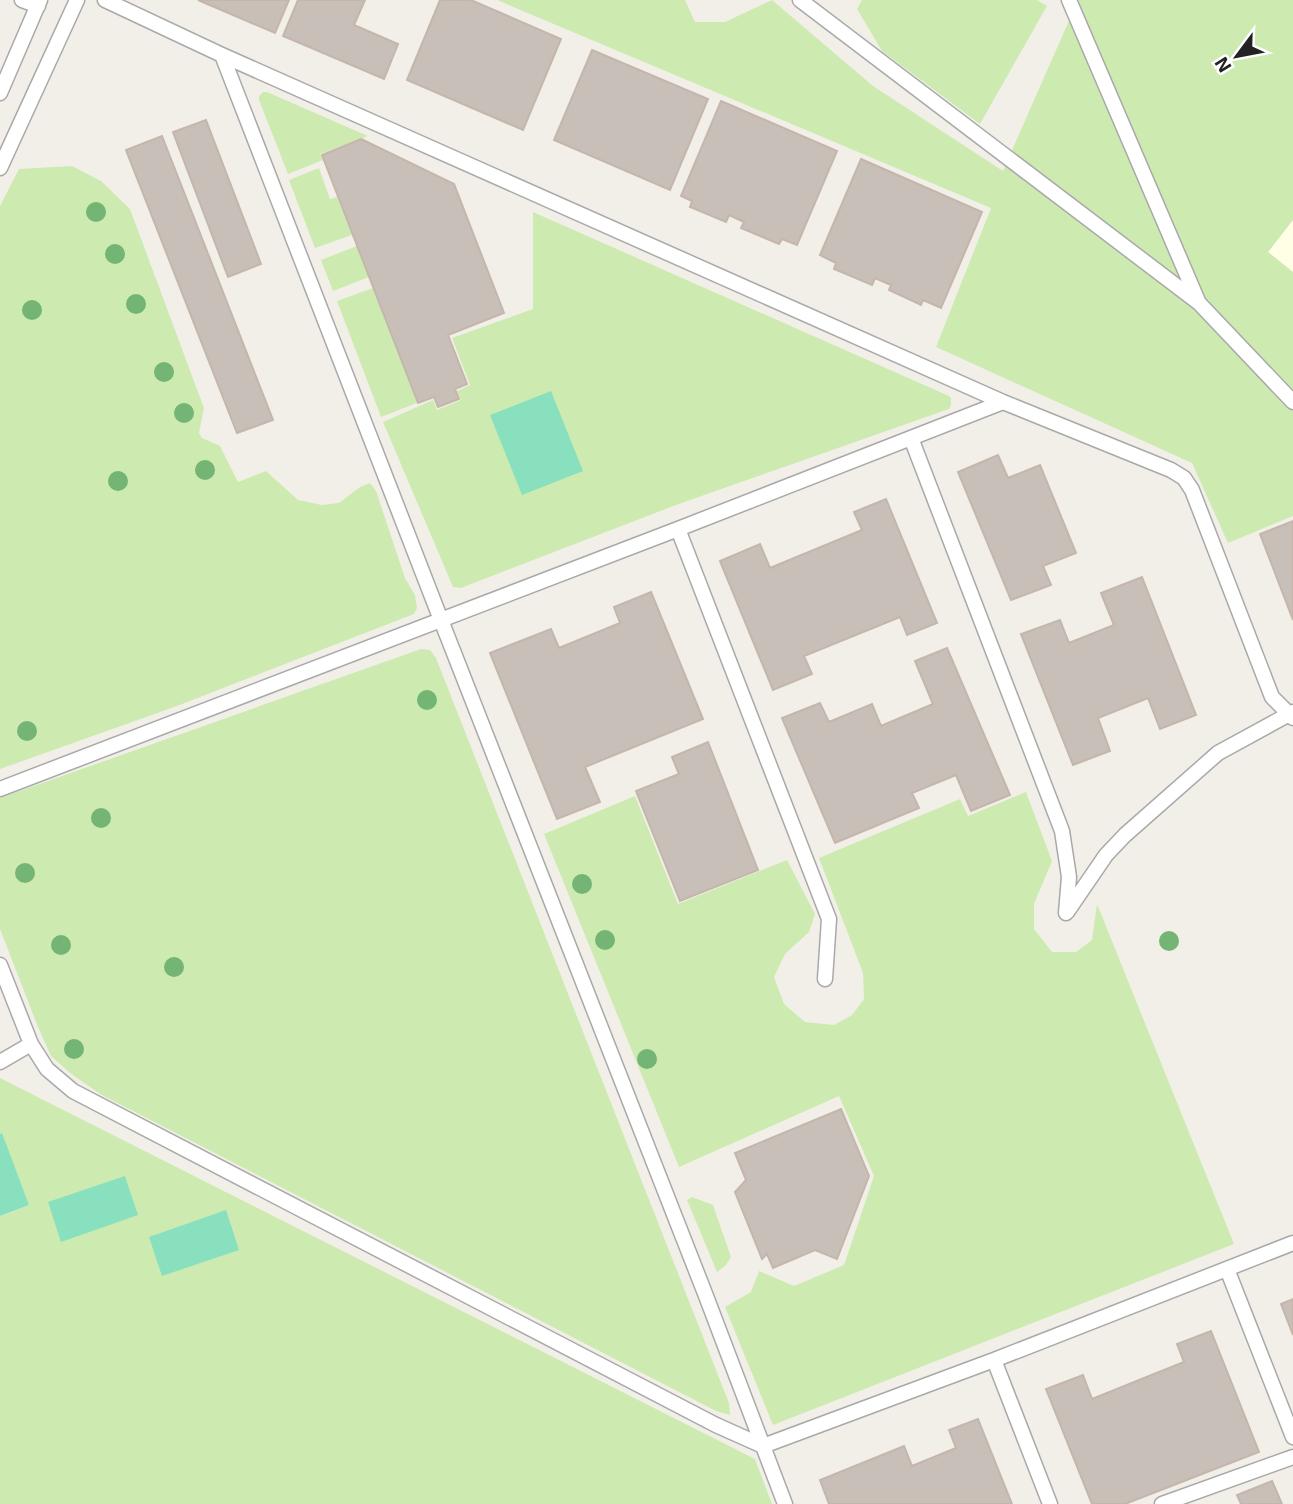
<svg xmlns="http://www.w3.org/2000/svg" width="1293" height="1504" viewBox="0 0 1293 1504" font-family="'Exo 2',sans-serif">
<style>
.education{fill:#ffffe5}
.grass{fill:#cdebb0}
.pitch{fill:#88e0be}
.building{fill:#c7bfb8;stroke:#c4b6ab;stroke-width:2}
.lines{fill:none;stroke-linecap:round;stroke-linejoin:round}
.service-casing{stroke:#a9a9a9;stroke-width:17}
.service{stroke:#fff;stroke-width:14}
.tree{fill:#74b475}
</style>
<rect width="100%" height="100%" fill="#f2efe9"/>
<path class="education" d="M1293,220V272L1268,252Z"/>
<path class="grass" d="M497,0H685L695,22H725L772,0L873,86L1003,171L1078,0H1293V220L1268,252L1293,272V516L1228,543L1192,463L936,347L991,208Z
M862,0H1037L1047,6L980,124L882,51L857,9Z
M263,92H267L368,136L320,154L323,160L288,174L259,100V96Z
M72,166L101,181L130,209L204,408L199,433L202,438L220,446L238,482L266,471L298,500L322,505L339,503L360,487L370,483L376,491L405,578L415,595L417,608L414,614L177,706L0,769V206L19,169Z
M319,168L330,199L337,197L352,235L315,248L289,180Z
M533,212L949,396L951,398V405L949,409L676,505L461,588L453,587L383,422L433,400L437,410L461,400L457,391L470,385L452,338L533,309Z
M357,246L369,277L333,291L321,260Z
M373,288L417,403L381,417L337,301Z
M421,649L430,650L436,658L729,1403L730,1415L716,1411L100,1094L70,1073L51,1056L38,1027L0,929V798Z
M1026,792L1052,861L1034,904V929L1052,952H1076L1092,940L1097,904L1234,1244L773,1425L725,1307L751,1292L759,1271L794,1286L844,1265L874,1176L839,1096L679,1167L544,834L635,796L678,904L787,860L815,914L809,932L785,954L774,977L784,1004L805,1022L834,1025L852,1015L864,999L863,973L819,858L960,799L968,816Z
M0,1078L755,1459L772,1504H0V1216L29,1205L1,1133L0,1134Z
M692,1197L713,1205L731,1257L725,1266L717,1272L687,1200Z"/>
<path class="pitch" d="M551,391L583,471L522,495L490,415Z
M2,1133L29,1205L0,1216V1134Z
M125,1176L138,1215L61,1242L48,1202Z
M226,1210L239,1250L162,1276L149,1237Z"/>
<path class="building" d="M198,0H289L275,33Z
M298,0H365L354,25L398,44L384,79L283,36Z
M440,0H471L561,39L523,130L407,80Z
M592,50L708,99L670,190L554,140Z
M721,101L837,151L797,245L782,239L779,244L741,228L744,222L729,215L726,222L690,207L692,201L681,196Z
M206,120L261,264L228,277L173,132Z
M162,136L273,420L237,433L126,150Z
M361,139L454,184L504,313L448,335L467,384L455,389L459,399L438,407L434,397L418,403L322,155Z
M861,159L982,212L941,308L923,300L921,305L889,290L891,285L875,278L872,285L834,269L836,263L820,255Z
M998,455L1008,478L1040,465L1076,553L1043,566L1051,585L1011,600L958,472Z
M886,499L937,623L907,635L900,617L804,656L812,674L773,690L720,561L760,544L770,568L862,530L854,512Z
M1293,521V620L1260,534Z
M1142,577L1196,715L1160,729L1148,698L1098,718L1110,751L1073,765L1021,634L1060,620L1069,643L1114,625L1101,593Z
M651,592L703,719L585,767L600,802L557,819L490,653L551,629L559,648L620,623L614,607Z
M947,648L1010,795L971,811L956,775L912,793L919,808L835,843L782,718L820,703L829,722L872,704L881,726L933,704L915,661Z
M708,742L758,870L680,901L636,791L679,774L672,757Z
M841,1109L869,1176L837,1259L815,1250L773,1268L767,1254L762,1259L735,1192L746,1180L735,1153Z
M1293,1299V1335L1281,1304Z
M1211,1331L1259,1452L1125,1504H1092L1046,1389L1083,1375L1092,1399L1184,1362L1177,1344Z
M978,1419L1012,1504H829L820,1480L904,1446L912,1466L956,1448L949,1430Z
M1272,1481L1282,1504H1241L1237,1495Z"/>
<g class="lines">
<defs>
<path id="service" d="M22,0L38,6
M105,0L222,55L1003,402L1171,470L1184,478L1192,490L1272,697L1293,718
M800,0L1199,303L1293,402
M1069,0L1198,301
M222,55L441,620L706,1296L785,1504
M0,93L40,0
M0,168L77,0
M911,438L1062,831L1069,877L1066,913
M678,529L829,919L825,979
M0,789L678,529L1003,402
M1067,912L1106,855L1125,835L1218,753L1293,712
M0,965L31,1044L47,1069L73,1091L716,1425L763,1446L994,1360L1293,1243
M0,1062L31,1044
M1227,1269L1293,1437
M994,1360L1050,1504
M1162,1504L1293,1457"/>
</defs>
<use href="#service" class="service-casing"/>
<use href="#service" class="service"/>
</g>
<g class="tree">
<circle cx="96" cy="212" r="10"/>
<circle cx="115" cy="254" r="10"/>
<circle cx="136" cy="304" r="10"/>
<circle cx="32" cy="310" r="10"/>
<circle cx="164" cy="372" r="10"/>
<circle cx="184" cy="413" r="10"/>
<circle cx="205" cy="470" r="10"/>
<circle cx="118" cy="481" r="10"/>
<circle cx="427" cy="700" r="10"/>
<circle cx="27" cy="731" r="10"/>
<circle cx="101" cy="818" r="10"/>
<circle cx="25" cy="873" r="10"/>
<circle cx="582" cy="884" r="10"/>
<circle cx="605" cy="940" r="10"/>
<circle cx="1169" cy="941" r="10"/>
<circle cx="61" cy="945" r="10"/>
<circle cx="174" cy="967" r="10"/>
<circle cx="74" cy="1049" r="10"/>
<circle cx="647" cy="1059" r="10"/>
</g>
<g transform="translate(1237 56) rotate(238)" stroke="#ffffff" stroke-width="5" paint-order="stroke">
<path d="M0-5L12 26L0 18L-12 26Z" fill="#222222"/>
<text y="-10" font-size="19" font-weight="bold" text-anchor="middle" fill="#222222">N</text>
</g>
</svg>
